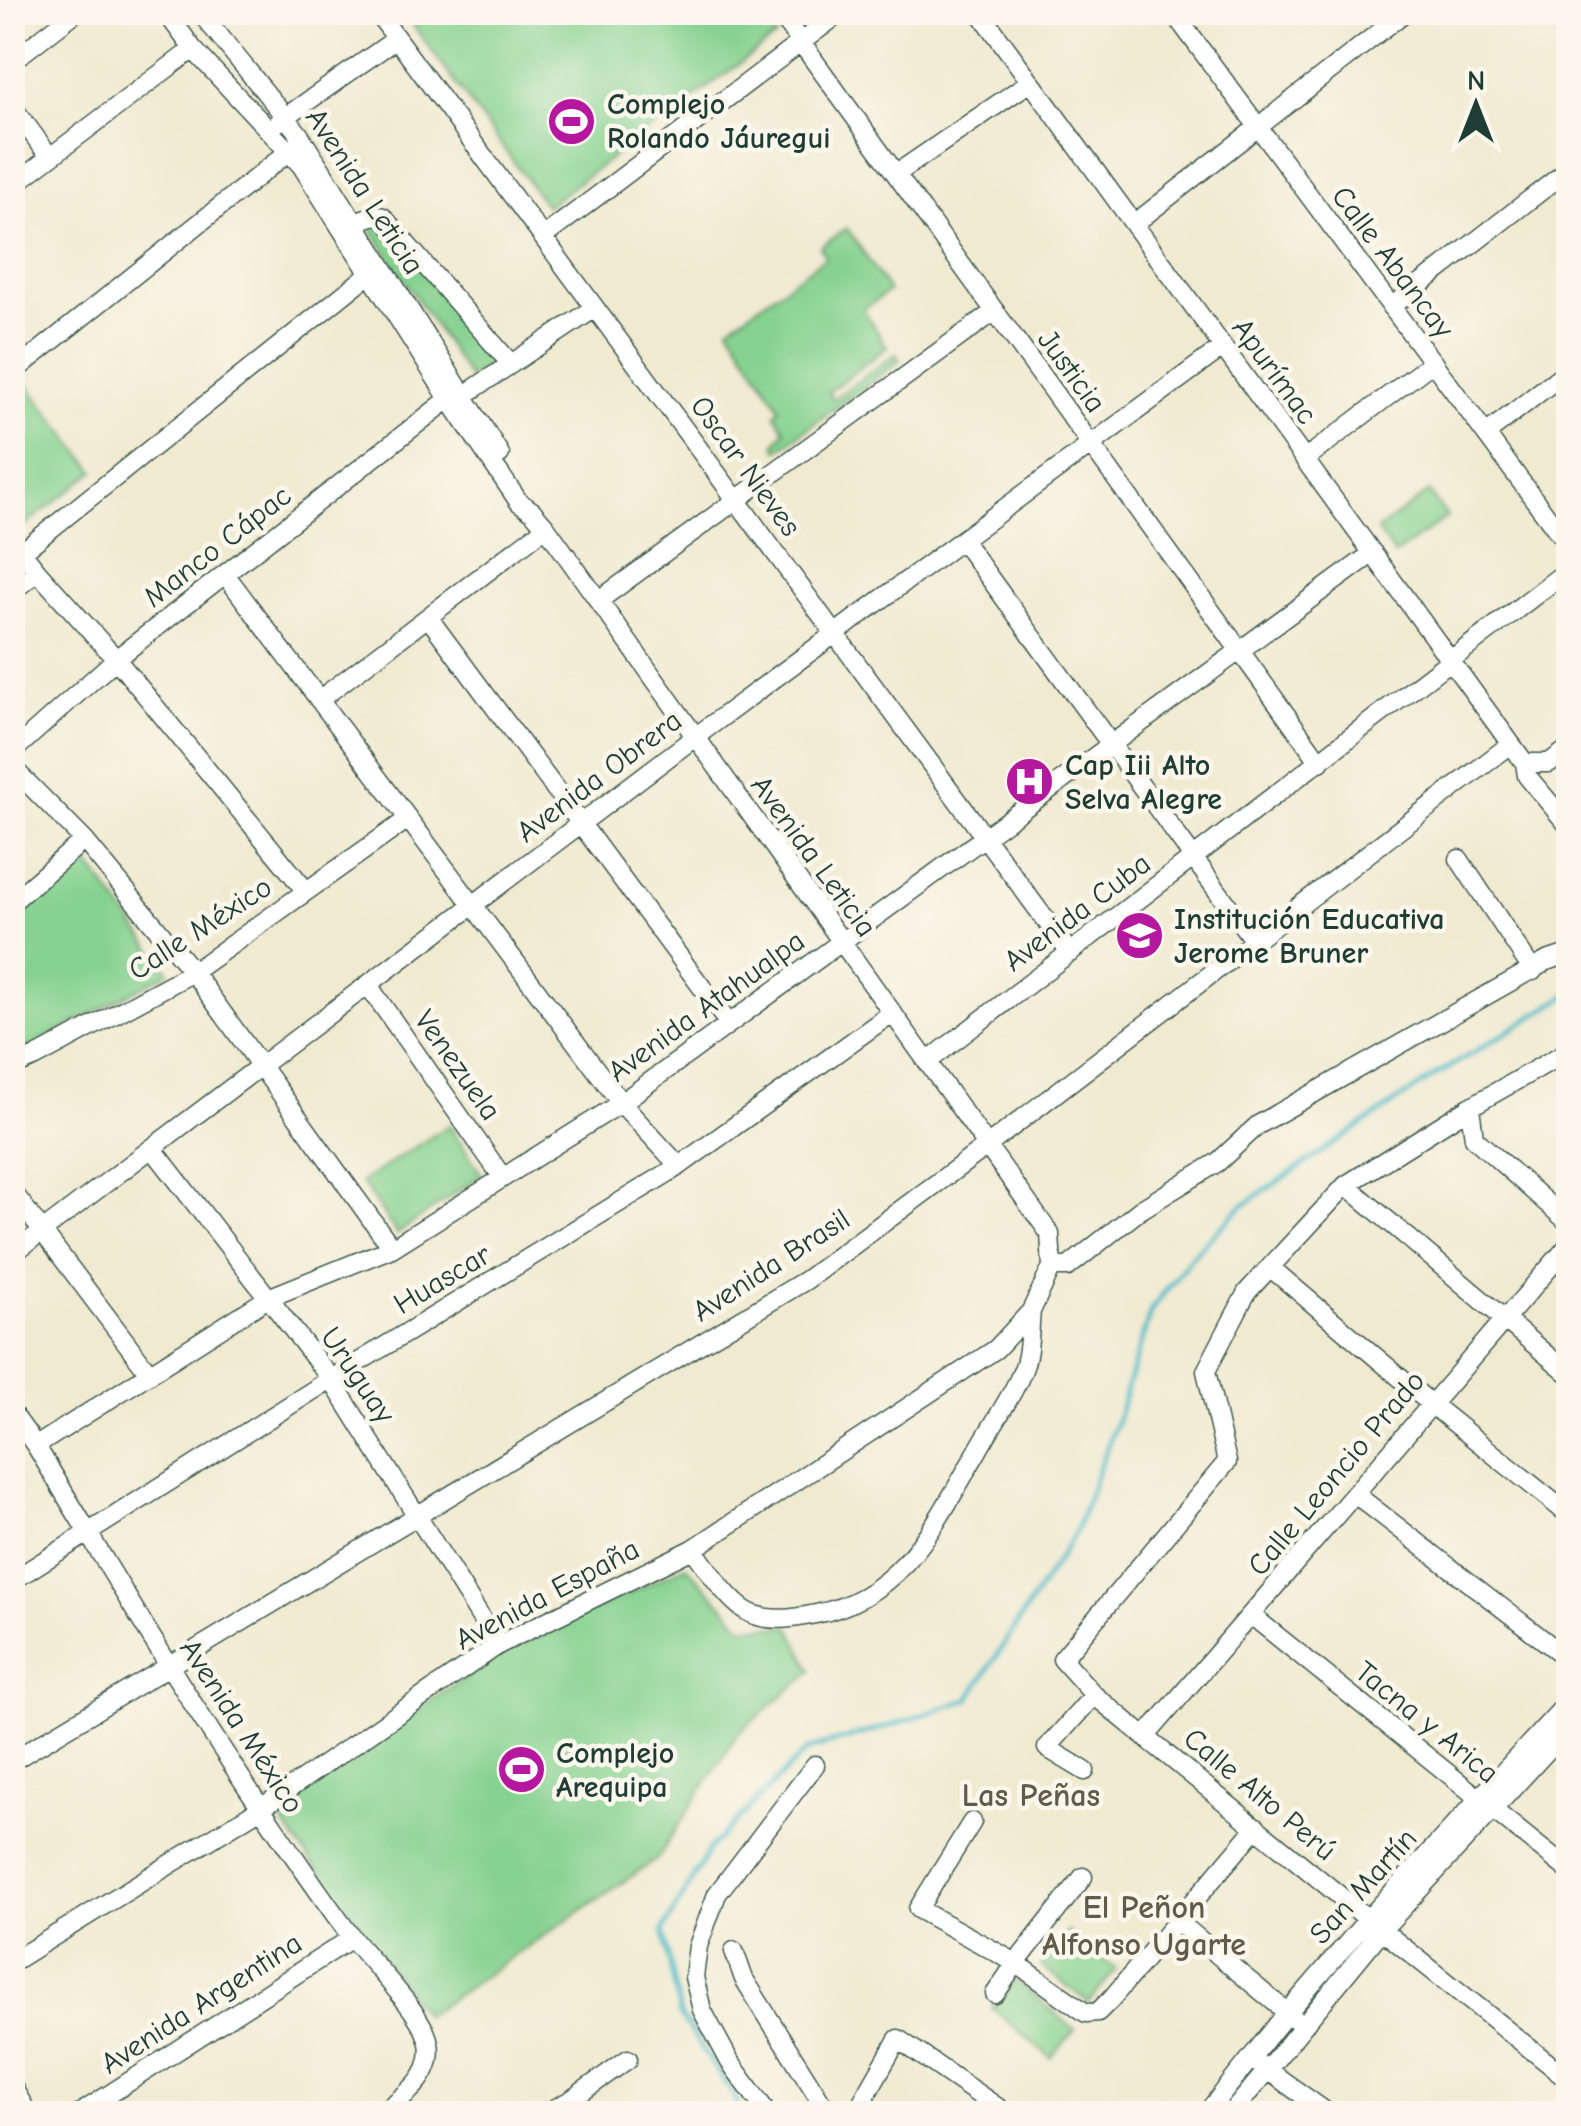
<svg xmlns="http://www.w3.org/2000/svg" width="1581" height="2126" viewBox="0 0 1581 2126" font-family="'Comic Neue',sans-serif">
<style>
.green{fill:#86d290;stroke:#528862;stroke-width:2.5}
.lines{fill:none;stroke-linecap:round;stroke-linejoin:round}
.stream{stroke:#4db9c8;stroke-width:5}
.minor-casing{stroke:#3e574b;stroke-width:21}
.minor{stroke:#fff;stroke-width:18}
.labels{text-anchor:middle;stroke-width:9;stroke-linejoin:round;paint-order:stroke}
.poi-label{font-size:30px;font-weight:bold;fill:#1f3d34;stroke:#fbf7ec;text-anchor:start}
.street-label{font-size:30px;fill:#1f3d34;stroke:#fbf7ec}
.neighbourhood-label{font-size:32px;font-weight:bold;fill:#625b4a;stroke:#fbf7ec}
</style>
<rect width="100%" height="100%" fill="#fbf7ec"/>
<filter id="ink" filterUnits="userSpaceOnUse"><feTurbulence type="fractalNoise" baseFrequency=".01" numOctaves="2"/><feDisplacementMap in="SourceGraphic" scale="20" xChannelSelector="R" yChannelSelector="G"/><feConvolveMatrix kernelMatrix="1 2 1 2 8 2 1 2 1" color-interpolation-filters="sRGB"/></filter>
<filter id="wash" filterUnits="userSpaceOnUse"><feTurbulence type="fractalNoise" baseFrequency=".0048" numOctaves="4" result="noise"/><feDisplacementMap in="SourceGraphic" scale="40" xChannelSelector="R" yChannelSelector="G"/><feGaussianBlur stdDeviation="2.25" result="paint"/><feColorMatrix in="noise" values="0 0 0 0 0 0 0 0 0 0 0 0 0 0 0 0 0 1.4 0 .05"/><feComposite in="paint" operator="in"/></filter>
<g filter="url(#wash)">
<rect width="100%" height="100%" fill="#f0ead0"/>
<path class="green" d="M404,13H760L777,36L546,206Z
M379,219L497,360L469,378L367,223Z
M847,228L889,291L863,309L887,347L828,392L833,399L896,354L900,361L778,450L775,444L785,430L775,414L780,408L729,327L826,257L820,247Z
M24,381L95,471L25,525L12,511L13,390Z
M1429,492L1447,517L1394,555L1377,530Z
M82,855L169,972L25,1050L17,1033L13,1035V913Z
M449,1125L482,1175L397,1234L361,1182Z
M686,1566L743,1626L790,1627L812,1671L738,1733L657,1859L425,2016L272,1808L505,1651Z
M1068,1932L1116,1969L1089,2003L1041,1966Z
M1016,1980L1075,2030L1051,2058L992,2008Z"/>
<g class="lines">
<path class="stream" d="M740,2114L736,2099L680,2015L663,1931L710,1848L807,1750L900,1723L969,1699L1075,1533L1116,1423L1151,1310L1193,1255L1242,1206L1433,1077L1568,995"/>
</g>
</g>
<g filter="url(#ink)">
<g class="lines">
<defs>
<path id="minor" d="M200,12L299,134L500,454
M377,12L1070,953
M779,12L1320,762
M980,12L1511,744L1525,763L1527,776L1568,825
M1173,12L1568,545
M12,61L76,12
M12,106L50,157
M277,123L396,39
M896,174L1030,82
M12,186L193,49
M354,222L375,215L383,217L511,364
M1134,224L1405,12
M543,237L841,12
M1391,307L1568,170
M12,373L297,145
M1486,434L1568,370
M1305,459L1433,362
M12,539L37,571L116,659L306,891
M962,540L1254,941
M23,551L368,275
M225,574L621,1103L679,1166
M12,592L37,571
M598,601L995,311
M428,617L729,1024
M319,700L546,527
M12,752L116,659L449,399L463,396L595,308
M1525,763H1549L1568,749
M12,767L84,840L193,972L392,1248
M1459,859L1533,971
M12,902L84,840
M368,985L503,1178
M1568,1051L1470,1107L1346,1185L1247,1292L1206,1371L1227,1462L1062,1659L1094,1695L1368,1919L1568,2079
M927,1062L1568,570
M12,1067L36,1057L193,972L408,819
M1470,1107L1474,1138L1568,1222
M153,1149L331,1379L498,1645
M1346,1185L1568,1373
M12,1191L150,1374
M12,1254L695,737L1223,347
M1052,1267H1068L1140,1210L1218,1162L1258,1125L1547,961L1568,954
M1271,1268L1431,1404L1568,1514
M12,1413L36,1446C109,1568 182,1691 261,1808C291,1852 321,1897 353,1939C373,1965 423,2013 429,2043C435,2076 404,2097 380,2114
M36,1446L268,1298L392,1248L621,1103L1373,553
M1355,1494L1568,1659
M693,1549C708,1569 732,1608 755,1615C775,1622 796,1618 816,1614C903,1597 936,1522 977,1452C991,1426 1011,1399 1022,1372C1030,1355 1029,1330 1031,1311
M12,1581L331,1379L679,1166L892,1013
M1251,1615L1568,1870
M1146,1736L1568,1246
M12,1761L806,1280L987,1146L1511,744
M1085,1771L1047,1748L1094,1695
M972,1822L918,1909L1016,1963L1086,2013L1098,2012L1111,1999L1257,1827
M1176,1920L1295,2019
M734,1951L744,1979L829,2114
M12,1962L261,1808L498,1645L693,1549L996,1349L1031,1311L1052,1267L1050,1234L546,527L532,511L519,502L449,399L301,165L193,49L166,12
M995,1994L1016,1963L1083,1877
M1259,2064L1329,2114
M12,2086L28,2114
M79,2114L352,1938
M545,2114L571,2100L628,2059
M768,2114L730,2062L702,2010L694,1977L698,1946L717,1894L815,1765
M855,2114L898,2039L1007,2114
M1206,2114L1287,2013L1368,1919L1568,1702
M1231,2114L1382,1930L1568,1728"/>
</defs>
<use href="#minor" class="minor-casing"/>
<use href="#minor" class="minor"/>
</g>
</g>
<defs>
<symbol id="stadium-disc" viewBox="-11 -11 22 22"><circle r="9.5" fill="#b5179e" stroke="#fbf7ec"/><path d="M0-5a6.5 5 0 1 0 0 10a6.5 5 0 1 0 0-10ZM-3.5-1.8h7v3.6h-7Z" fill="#fff"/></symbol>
<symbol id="hospital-disc" viewBox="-11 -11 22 22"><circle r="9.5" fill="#b5179e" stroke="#fbf7ec"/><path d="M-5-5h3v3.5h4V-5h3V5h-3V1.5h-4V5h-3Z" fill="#fff"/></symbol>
<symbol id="school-disc" viewBox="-11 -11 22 22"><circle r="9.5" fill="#b5179e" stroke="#fbf7ec"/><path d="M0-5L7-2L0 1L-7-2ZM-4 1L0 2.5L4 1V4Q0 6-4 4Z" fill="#fff"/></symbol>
</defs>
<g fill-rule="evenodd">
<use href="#stadium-disc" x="544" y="94" width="55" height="55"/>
<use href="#hospital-disc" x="1002" y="754" width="55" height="55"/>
<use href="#school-disc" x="1112" y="908" width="55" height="55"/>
<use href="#stadium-disc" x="494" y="1742" width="55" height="55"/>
</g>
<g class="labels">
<g class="poi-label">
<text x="607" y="114">Complejo<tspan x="607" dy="34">Rolando Jáuregui</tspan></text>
<text x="1065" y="775">Cap Iii Alto<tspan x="1065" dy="34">Selva Alegre</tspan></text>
<text x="1174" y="929">Institución Educativa<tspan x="1174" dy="34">Jerome Bruner</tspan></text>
<text x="556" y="1763">Complejo<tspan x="556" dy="34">Arequipa</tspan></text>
</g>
<g class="street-label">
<text transform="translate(365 191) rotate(57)" y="10">Avenida Leticia</text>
<text transform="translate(1393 262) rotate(53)" y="10">Calle Abancay</text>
<text transform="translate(1072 371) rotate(54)" y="10">Justicia</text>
<text transform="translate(1275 371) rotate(54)" y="10">Apurímac</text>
<text transform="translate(746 466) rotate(54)" y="10">Oscar Nieves</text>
<text transform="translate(217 546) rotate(-38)" y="10">Manco Cápac</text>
<text transform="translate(599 776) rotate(-37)" y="10">Avenida Obrera</text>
<text transform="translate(814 856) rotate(54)" y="10">Avenida Leticia</text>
<text transform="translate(1077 912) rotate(-37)" y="10">Avenida Cuba</text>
<text transform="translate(200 928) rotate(-33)" y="10">Calle México</text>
<text transform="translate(706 1006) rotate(-36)" y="10">Avenida Atahualpa</text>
<text transform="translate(458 1065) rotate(55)" y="10">Venezuela</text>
<text transform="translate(771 1265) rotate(-33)" y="10">Avenida Brasil</text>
<text transform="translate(442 1279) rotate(-31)" y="10">Huascar</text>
<text transform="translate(358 1375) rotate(56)" y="10">Uruguay</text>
<text transform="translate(1336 1473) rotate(-50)" y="10">Calle Leoncio Prado</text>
<text transform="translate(547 1594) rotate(-28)" y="10">Avenida España</text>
<text transform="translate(1427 1722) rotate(39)" y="10">Tacna y Arica</text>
<text transform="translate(242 1726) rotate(57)" y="10">Avenida México</text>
<text transform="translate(1260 1794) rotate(40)" y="10">Calle Alto Perú</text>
<text transform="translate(1363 1886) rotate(-48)" y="10">San Martín</text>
<text transform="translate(201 2003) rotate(-33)" y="10">Avenida Argentina</text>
</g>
<g class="neighbourhood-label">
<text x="1031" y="1806">Las Peñas</text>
<text x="1144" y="1918">El Peñon<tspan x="1144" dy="37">Alfonso Ugarte</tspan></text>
</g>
</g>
<rect width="1581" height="2126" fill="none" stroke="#fbf7ec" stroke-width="50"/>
<g transform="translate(1476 105)" stroke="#fbf7ec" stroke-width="8" paint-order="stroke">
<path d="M0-8L18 38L0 25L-18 38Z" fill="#1f3d34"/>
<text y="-15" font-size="28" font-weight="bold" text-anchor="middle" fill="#1f3d34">N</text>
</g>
</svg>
